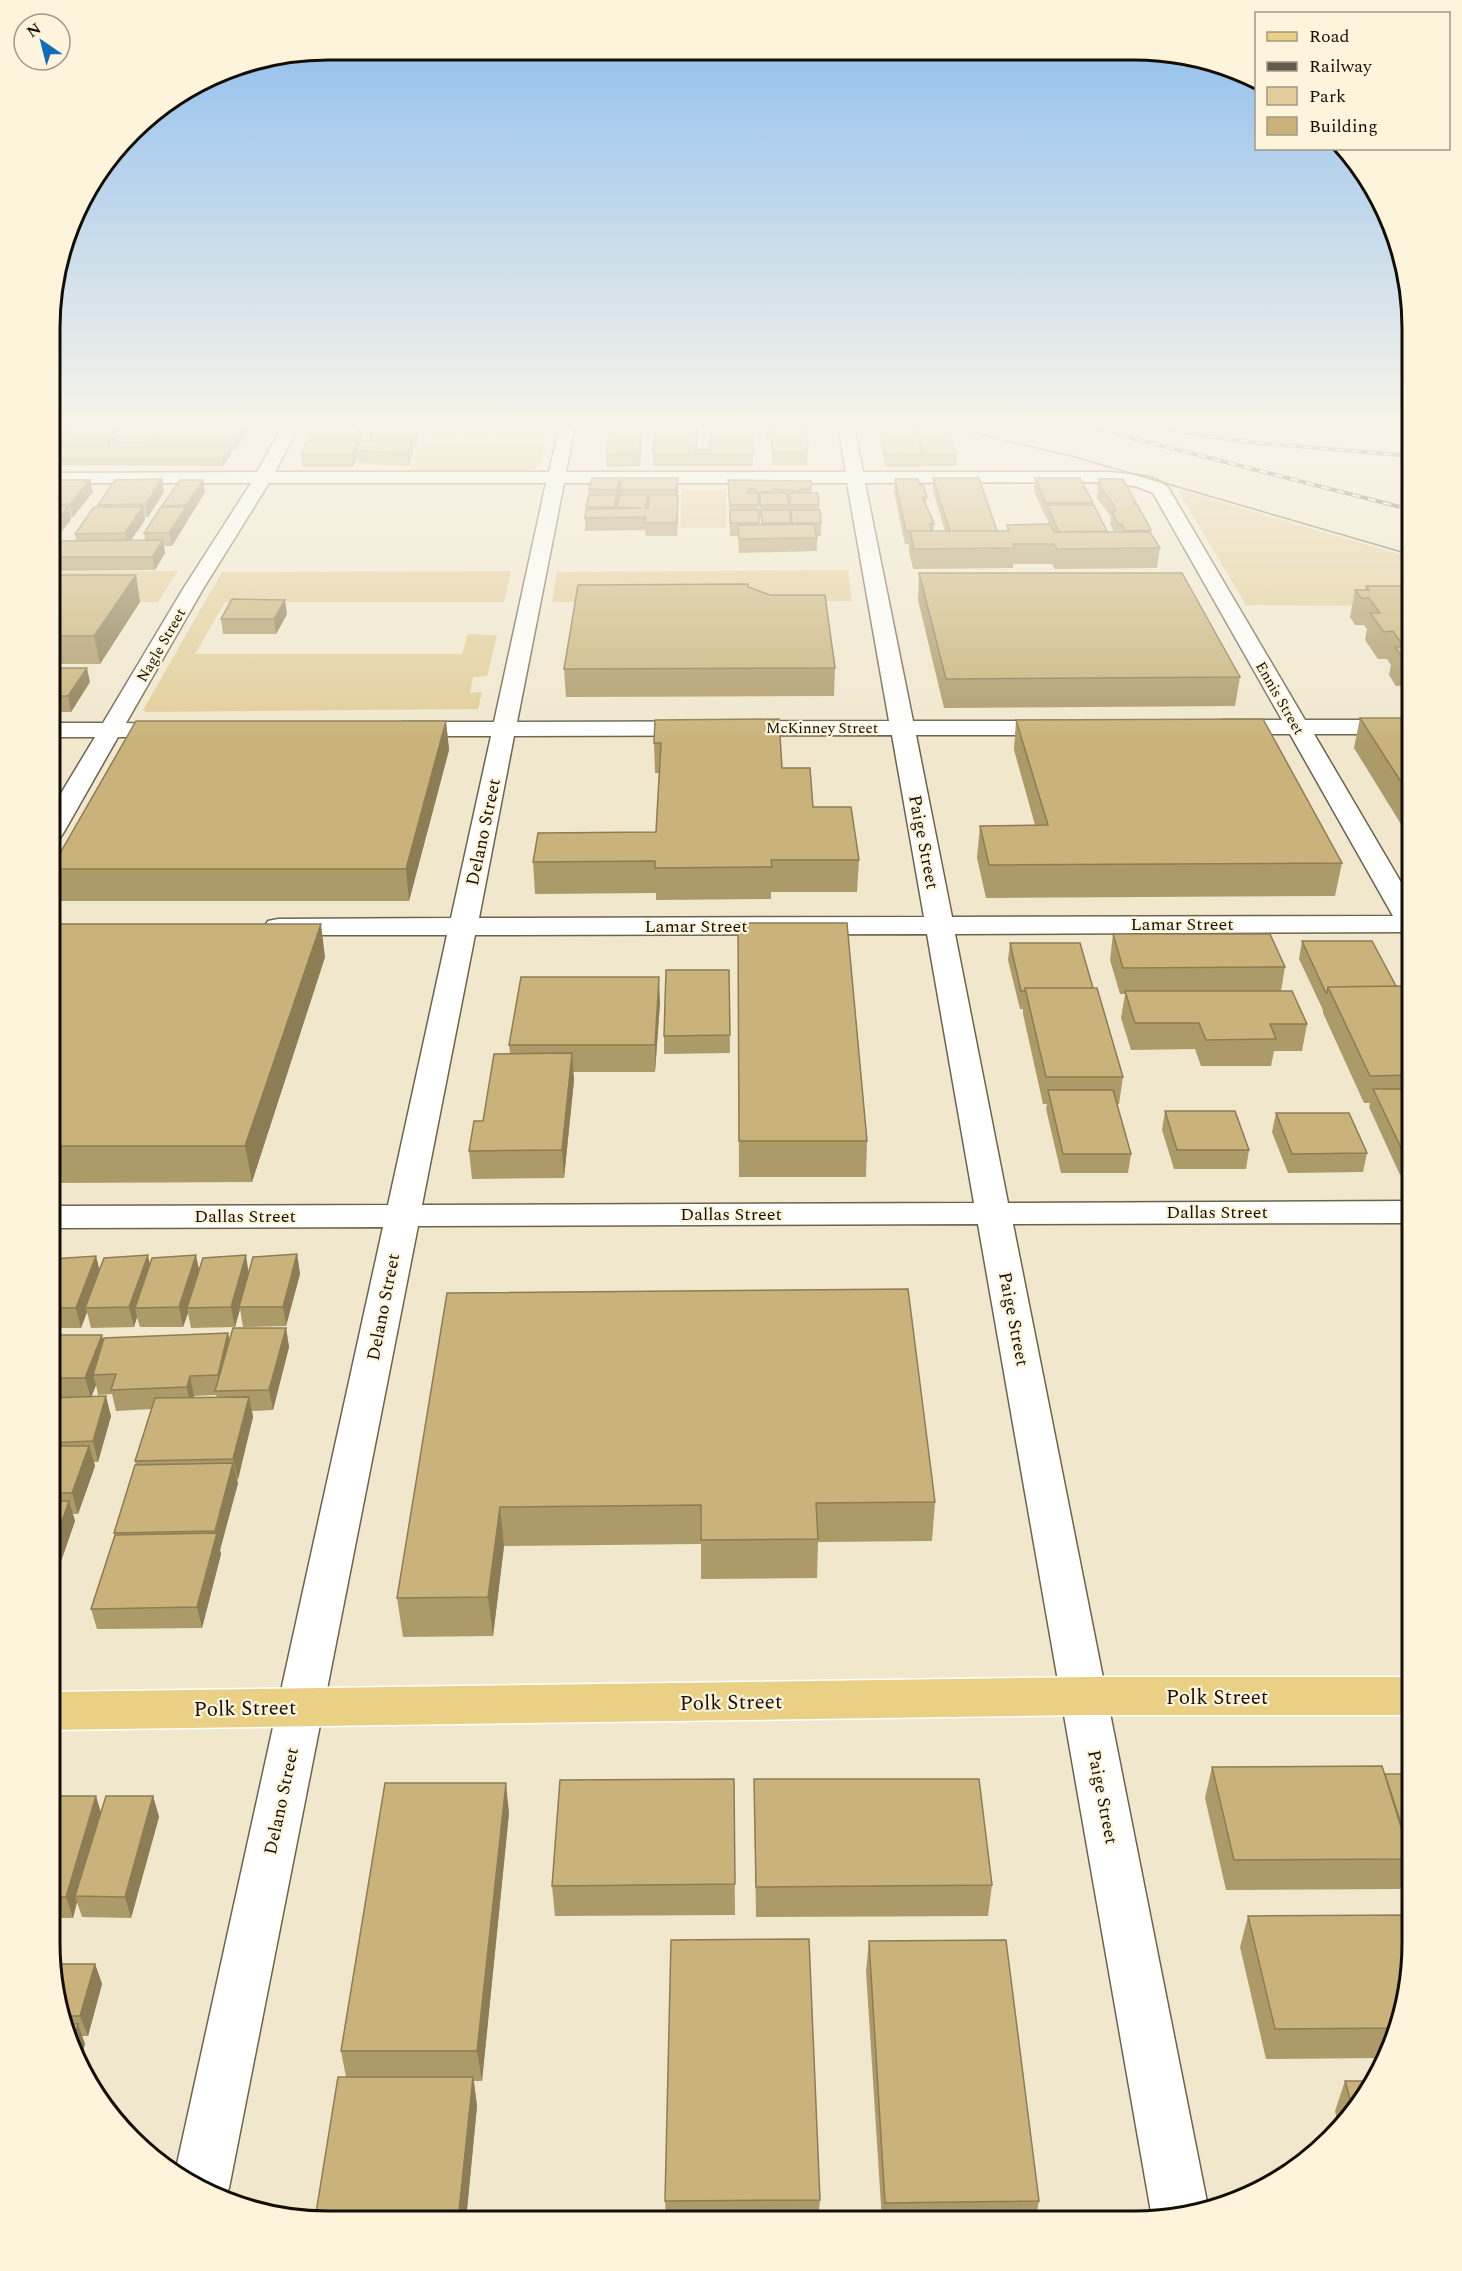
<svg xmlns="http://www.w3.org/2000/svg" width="1462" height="2271" viewBox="0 0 1462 2271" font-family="Spectral,serif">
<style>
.green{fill:#e2cd98}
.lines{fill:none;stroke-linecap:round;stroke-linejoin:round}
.minor-casing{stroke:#6c634d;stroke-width:3}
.major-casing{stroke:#fff;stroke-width:3}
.minor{fill:#fff;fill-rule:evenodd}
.major{fill:#ead085;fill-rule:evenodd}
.tram{stroke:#625c4e;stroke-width:1.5}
.rail-casing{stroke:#625c4e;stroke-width:4}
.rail{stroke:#fef4db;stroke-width:2;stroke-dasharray:8;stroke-linecap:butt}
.wall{fill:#ad9a69;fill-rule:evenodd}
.shaded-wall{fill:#8d7d55}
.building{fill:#c9b37a;stroke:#8d7d55;stroke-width:1.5}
.labels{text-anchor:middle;stroke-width:4.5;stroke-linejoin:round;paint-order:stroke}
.far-street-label{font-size:15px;fill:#130f07;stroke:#fef4db}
.street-label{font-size:18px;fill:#130f07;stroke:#fef4db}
.near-street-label{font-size:21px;fill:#130f07;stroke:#fef4db}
.rim{fill:none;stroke:#130f07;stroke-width:3}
</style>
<rect width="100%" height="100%" fill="#f0e7cd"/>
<path class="green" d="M423,434H547L540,466L528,470L408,472Z
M1177,489L1412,558V606L1246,605Z
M682,490H726V528H680Z
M848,570L852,601L552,602L557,572Z
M178,571L158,602H51V572Z
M511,571L504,602H225L195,654H462L468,634L497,635L487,676L473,677L470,693L482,692L478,709L146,712L143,710L222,572Z"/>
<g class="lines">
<defs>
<path id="minor" d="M282,427H298L275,472H549L559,427H575L566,472H846L838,427H854L863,472H1109C1126,474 1158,474 1169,489L1305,720H1412V734H1314L1412,901V932L955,934L1008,1203L1412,1201V1223L1013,1224L1208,2207L1153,2218L1151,2212L978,1224L418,1226L229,2188L222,2200L175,2173L383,1227L51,1228V1206L388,1205L447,935H278L268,933L264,927L268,921L278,919L451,918L491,736H403L395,734L391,729L395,724L403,722H494L546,483H269L203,589L126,723L183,725L187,730L183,735L175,737H118L64,832L60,838L51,840V810L95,737H51V723H103L183,589L251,483H52V473L257,472ZM1109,482L1138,487L1153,493L1282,720H1222L1214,722L1210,727L1214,732L1222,734H1290L1393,916L952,917L916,735H1060L1068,733L1072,728L1068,723L1060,721H913L865,483ZM564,483H847L889,721L517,722ZM892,735L924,917L479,918L514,736ZM927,934L974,1203L422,1205L475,935Z"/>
<path id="major" d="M1084,1677H1412V1715H1084L50,1730V1692Z"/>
</defs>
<use href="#minor" class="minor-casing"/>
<use href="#major" class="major-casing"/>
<use href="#minor" class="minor"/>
<use href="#major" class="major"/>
<path class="tram" d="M948,427L1075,457L1412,555"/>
<defs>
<path id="rail" d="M1089,427L1412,510
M1145,427L1257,443L1412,456"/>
</defs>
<use href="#rail" class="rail-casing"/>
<use href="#rail" class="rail"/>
</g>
<path class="wall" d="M52,427H127L122,432H117L118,436H152L251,427L235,450H231L232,453L223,466L52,465ZM113,442L114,447H109Z
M366,427L358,447L370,441V437L423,427L415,448H413V453L409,466L358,463L357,457L353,467H303L301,455L310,441V437Z
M425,427H458L456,434H426Z
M458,427H491L489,434H459Z
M492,427H525L523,434H493Z
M610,427H643L640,466L606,467V454Z
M698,427L697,450H710L709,427H752L753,466H653V454Z
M764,427H807V465H773L770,440H765Z
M916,427L957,454L956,466H924L922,460V467H886L880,440V428L916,431Z
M678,478L677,495H678V508L677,536H646L645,530L585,531V518L586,507L589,495V489L620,488Z
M933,478L997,531H1007V525L1049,524L1046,516H1045L1034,491L1035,478L1093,503V505L1107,532H1114L1110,524L1111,517L1097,498L1099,479L1136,504L1151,530L1150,532L1160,548L1157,568L1055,569L1052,564H1013V568L913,569L909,551V544H905L894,492L895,479L920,485L927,497L926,505L934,524L933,531H945L933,491Z
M162,479L164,492L148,517H145V520L131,540H145L144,533L162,507V506L203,480L205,492L172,546H164L165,553L155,570L51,571V551L76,540L75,534L98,507V505Z
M52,480H90L93,492L73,517H70L71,520L51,544Z
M728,480L811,481V493L819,505V510L821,523V536H817V551L739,553L738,536H730ZM758,504H759L760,518H761V525H759Z
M919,573L1240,677L1235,706L944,708L918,600Z
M51,575H136L140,602L100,664H51Z
M1366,586H1412V685L1396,686L1389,675L1391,665L1387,659H1378L1365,640L1367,629L1364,625H1355L1350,617L1355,590H1365Z
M748,587L835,668L834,696L566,697L564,669Z
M287,614L276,634H223L221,619Z
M51,668L90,682L71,712H51Z
M1360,718H1412V842L1354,748Z
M655,720L782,768L813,807L859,860L857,892H771V899L656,900V893L535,894L533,862L656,832L659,773H655L654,743Z
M1016,720L1342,863L1335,896L986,898L977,858L980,826L1035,825L1014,750Z
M446,721L449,750L409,901H58L51,868Z
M738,923L867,1141L866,1177H739Z
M51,924L325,957L252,1182L51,1183Z
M1113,934L1285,967L1281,991L1307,1024L1302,1051H1274L1271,1066H1201L1195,1049L1131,1050L1121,1018L1125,994H1120L1110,960Z
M1302,941L1396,986L1412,1008V1175H1400L1369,1107L1370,1103H1364L1323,1013V1010L1299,959Z
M1010,943L1093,988L1123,1077L1119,1104H1117L1131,1154L1128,1173H1061L1046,1109L1047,1104H1043L1023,1014V1009H1020L1008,960Z
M729,970L730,1053L664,1054V1036Z
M660,1003L655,1072H573L574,1080L564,1178L472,1179L469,1151L483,1121L510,1053L509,1045Z
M1165,1111L1249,1150L1246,1169H1174L1162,1130Z
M1276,1113L1367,1153L1363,1172L1288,1173L1272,1132Z
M297,1254L300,1274L286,1326L243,1327L240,1309L235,1327L191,1328L188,1313L183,1327H140L137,1317L134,1327L91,1328L87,1312L81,1328H50V1263L100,1271L150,1265L249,1272Z
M447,1293L935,1502L932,1541L818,1542L817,1578L701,1579V1544L504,1546L493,1636L403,1637L397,1598Z
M286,1328L289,1347L273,1410L252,1411L253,1417L237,1480L238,1483L220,1550L221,1554L202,1628L97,1629L91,1609L115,1535L114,1533L136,1465L135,1461L152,1409L116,1411L112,1394L98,1395L96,1385L91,1397L111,1416L98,1462H94L95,1466L78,1514H73L75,1521L58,1570H53L55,1576L50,1590V1335L103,1340L228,1333L230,1342ZM216,1395L217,1397L194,1398V1396Z
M1212,1767L1385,1776V1774H1412V1889L1408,1890L1404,1877L1400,1889L1226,1890L1205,1798Z
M734,1779L735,1915L555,1916L552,1886Z
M754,1779L992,1885L988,1916L756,1917Z
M50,1796L101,1812L153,1796L159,1817L131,1918L82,1917L77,1902L73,1918H50Z
M509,1813L482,2081H474L477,2106L466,2220L315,2219L346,2077L341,2051Z
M1248,1916L1412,1961L1398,2033L1384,2058L1266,2059L1240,1947Z
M869,1941L1039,2201L1035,2221H882L866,1971Z
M54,1964H95L102,1984L88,2036H82L85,2044L71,2050Z
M1345,2081L1355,2112L1339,2128L1335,2111Z
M820,2200L818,2221L666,2220L665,2201Z"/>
<path class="shaded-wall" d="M71,427H73L65,436L67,446L64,449L61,437Z
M114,427H116L118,437L108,448L106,436Z
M121,427H127L122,432Z
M241,427H251L235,450L234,437Z
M360,427H366L358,446L359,451H356L357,457L353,467L352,454L356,444L355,436Z
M418,427H423L415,448L414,436Z
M642,427H643L640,466L639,453Z
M697,427H698L697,454L694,447V435Z
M152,439L153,446L151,448L150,442Z
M412,441L413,453L409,466L408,454Z
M231,447L232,453L223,466L222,459Z
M620,478V490L617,502V490Z
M678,478V491L676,503V490Z
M162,479L164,492L148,517L146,504Z
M90,480L93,492L73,517L70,504Z
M203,480L205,492L189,518L186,505Z
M617,495V508L615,517L614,507Z
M678,495V508L677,536V523Z
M68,507L71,520L51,544L52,527Z
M143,507L145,520L127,546L125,533Z
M186,507L188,520L172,546L169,533Z
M163,540L165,553L155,570L152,557Z
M136,575L140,602L100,664L94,636Z
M285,600L287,614L276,634L274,619Z
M87,668L90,682L71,712L68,696Z
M446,721L449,750L409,901L406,869Z
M321,924L325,957L252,1182L245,1146Z
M659,977L660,1003L655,1072V1045Z
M572,1053L574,1080L564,1178L562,1150Z
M297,1254L300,1274L286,1326L283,1307Z
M148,1255L152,1275L135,1308L137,1317L134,1327L129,1307Z
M196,1255L200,1274L187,1308L188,1313L183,1327L179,1307Z
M246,1255L249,1275L239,1307L240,1309L235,1327L231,1307Z
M96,1256L101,1275L85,1308L87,1312L81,1328L76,1308Z
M286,1328L289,1347L273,1410L269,1390Z
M228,1333L232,1353L221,1391L218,1375Z
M102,1335L107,1355L93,1375L96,1385L91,1398L85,1378Z
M190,1376L194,1396L191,1407L187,1387Z
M57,1378L62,1398L58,1409L52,1389Z
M106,1396L111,1416L98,1462L93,1441Z
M249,1397L253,1417L238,1480L233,1459Z
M89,1446L95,1466L78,1514L72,1493Z
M233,1463L238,1483L220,1550L221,1554L202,1628L197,1607L216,1535L215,1531Z
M69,1501L75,1521L58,1570L52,1550Z
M500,1507L504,1546L493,1636L488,1597Z
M50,1559L55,1576L50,1590Z
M506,1783L509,1813L482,2081L477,2051Z
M96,1796L102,1816L75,1896L77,1902L73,1918L66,1897Z
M153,1796L159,1817L131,1918L125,1897Z
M95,1964L102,1984L88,2036L80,2016Z
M78,2024L85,2044L80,2065L71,2049Z
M473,2077L477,2106L466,2220H458Z"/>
<path class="building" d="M52,427H71L61,437H52Z
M74,427H114L106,436H65Z
M159,427H241L234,437H151Z
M315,427H360L355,436L310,437Z
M373,427H418L414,436L370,437Z
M610,427H642L639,453L606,454Z
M655,427H697L694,435L697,437L695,450H711L709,437H712L709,429L710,427H752L753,454H653Z
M765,427H807V428H765Z
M916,427H947L957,454H925Z
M880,428H915L922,454L887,455Z
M770,429H807L805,437H808L807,453H773Z
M118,436H152V439L150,442H113Z
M307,441H357L352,454L301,455Z
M361,441H412L408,454L356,451Z
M52,447H231L222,459H52Z
M592,478H620L617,490L589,489Z
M622,478H678L676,490H619Z
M933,478H979L997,531H950Z
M1035,478H1080L1093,503H1046Z
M162,479L146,504L98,505L115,480Z
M895,479H918L920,485H923L927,497H922L932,518L934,524H930L932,531H906Z
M1099,479H1123L1136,503L1132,504H1137L1151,530L1125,531L1122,524H1118L1112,511H1116L1113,504L1098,485H1102Z
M52,480H90L70,504L52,505Z
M180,480H203L186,505L162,506Z
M728,480L811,481V489H800V491L774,489L773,492H756V489H748L747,493H758V505H730Z
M760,493H787L788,505H760Z
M790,493H818L819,505H790Z
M589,495H617L614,507H586Z
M620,495H648L645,508H648L650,495H678L677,523H645V517L585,518L586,509L642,508L617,507Z
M1047,505H1094L1107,531L1059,532Z
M52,507H68L52,527Z
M94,507H143L125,533L75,534Z
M161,507H186L169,533H144Z
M730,510H759V523H730Z
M761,510H790L791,523H762Z
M791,510H820L821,523H792Z
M814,524L817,538L739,539L738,525Z
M1050,524L1054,532H1150L1160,548L1057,549L1054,544H1013L1015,548L914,549L910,531H1009L1007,525Z
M163,540L152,557H51V551L60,541Z
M919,573H1182L1240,677L946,679Z
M51,575H136L94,636H51Z
M748,584V587L770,595H825L835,668L564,669L578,585Z
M1366,586H1412V657H1402L1395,647H1404L1393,631L1384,632L1370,613H1380L1369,598H1361L1355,590H1369Z
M232,599L285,600L274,619H221Z
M51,668H87L68,696H51Z
M1360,718H1412V799Z
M779,719L782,768H810L813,807H851L859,860H771L772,867L655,868V861L533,862L538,833L656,832L661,743H654L655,720Z
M1263,719L1342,863L989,865L980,826L1048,825L1016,720Z
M136,721H446L406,869H51Z
M738,923H847L867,1141H739Z
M51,924H321L245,1146H51Z
M1113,934H1270L1285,967L1123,968Z
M1302,941H1372L1396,986L1328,987L1327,993H1326Z
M1010,943H1080L1093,988H1025V991H1021Z
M666,970H729L730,1035L664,1036Z
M521,977H659L655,1045H509Z
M1401,986L1412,1008V1075L1370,1076L1328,987Z
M1025,988H1097L1123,1077H1046Z
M1125,991H1292L1307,1024H1270L1276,1039L1206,1040L1199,1023H1135Z
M572,1053L562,1150L469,1151L474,1121H483L494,1054Z
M1373,1089H1412V1156H1405Z
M1048,1090H1113L1131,1154H1063Z
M1165,1111H1235L1249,1150H1177Z
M1276,1113H1349L1367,1153L1292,1154Z
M297,1254L283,1307H239L253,1257Z
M148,1255L129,1307L85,1308L104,1258Z
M196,1255L179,1307L135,1308L152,1258Z
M246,1255L231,1307L187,1308L203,1258Z
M96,1256L76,1308H50V1263L52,1259Z
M908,1289L935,1502L816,1503L818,1539L701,1540V1505L500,1507L488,1597L397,1598L447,1293Z
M233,1328H286L269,1390L215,1391Z
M228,1333L218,1375L190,1376L187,1387L111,1390L116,1374L93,1375L104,1338Z
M50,1335H102L85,1378H57L52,1389H50Z
M106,1396L93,1441L50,1443V1398Z
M249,1397L233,1459L135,1461L155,1398Z
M50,1446H89L72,1493H50Z
M233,1463L215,1531L114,1533L135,1465Z
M50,1501H69L52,1550H50Z
M217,1533L197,1607L91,1609L115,1535Z
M1382,1766L1411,1859L1234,1860L1212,1767Z
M1385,1774H1412V1858Z
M734,1779L735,1884L552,1886L560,1780Z
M754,1779H979L992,1885L756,1887Z
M385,1783H506L477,2051H341Z
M50,1796H96L66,1897H50Z
M106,1796H153L125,1897L75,1896Z
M1412,1915V1961L1398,2028L1275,2029L1248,1916Z
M809,1939L820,2200L665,2201L671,1940Z
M1006,1940L1039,2201L885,2203L869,1941Z
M54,1964H95L80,2016H64Z
M66,2024H78L71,2049Z
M338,2077H473L458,2220L315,2219Z
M1345,2081H1372L1354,2113Z"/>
<linearGradient id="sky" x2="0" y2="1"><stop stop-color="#8abcee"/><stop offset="0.57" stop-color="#f8f4e8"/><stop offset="1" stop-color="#f8f4e8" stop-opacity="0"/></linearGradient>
<rect width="1462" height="745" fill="url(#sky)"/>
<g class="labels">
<g class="far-street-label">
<text transform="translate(161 645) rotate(-60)" y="5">Nagle Street</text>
<text transform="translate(1280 698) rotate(60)" y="5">Ennis Street</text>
<text x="822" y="733">McKinney Street</text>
</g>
<g class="street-label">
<text transform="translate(483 832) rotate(-78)" y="6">Delano Street</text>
<text transform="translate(924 842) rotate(79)" y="6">Paige Street</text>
<text x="1182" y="930">Lamar Street</text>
<text x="696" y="932">Lamar Street</text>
<text x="1217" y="1218">Dallas Street</text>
<text x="731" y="1220">Dallas Street</text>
<text x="245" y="1222">Dallas Street</text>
<text transform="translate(383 1307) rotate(-79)" y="6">Delano Street</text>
<text transform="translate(1014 1319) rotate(79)" y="6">Paige Street</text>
<text transform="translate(1103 1797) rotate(79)" y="6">Paige Street</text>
<text transform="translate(281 1801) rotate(-78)" y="6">Delano Street</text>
</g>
<g class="near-street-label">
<text x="1217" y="1704">Polk Street</text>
<text transform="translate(731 1702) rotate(-1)" y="7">Polk Street</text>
<text transform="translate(245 1708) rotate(-1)" y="7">Polk Street</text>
</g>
</g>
<path d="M0 0H1462V2271H0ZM328 60H1134A268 268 0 0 1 1402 328V1943A268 268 0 0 1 1134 2211H328A268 268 0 0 1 60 1943V328A268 268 0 0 1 328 60Z" fill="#fef4db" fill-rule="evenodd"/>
<path class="rim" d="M328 60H1134A268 268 0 0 1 1402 328V1943A268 268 0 0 1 1134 2211H328A268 268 0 0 1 60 1943V328A268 268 0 0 1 328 60Z"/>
<rect x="1255" y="12" width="195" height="138" fill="#fef4db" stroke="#a09886" stroke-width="1.5"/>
<rect x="1267" y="32" width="30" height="9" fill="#ead085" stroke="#a09886" stroke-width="1.5"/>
<text x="1309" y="42" font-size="18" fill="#130f07">Road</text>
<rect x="1267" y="62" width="30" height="9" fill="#625c4e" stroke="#a09886" stroke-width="1.5"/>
<text x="1309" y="72" font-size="18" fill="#130f07">Railway</text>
<rect x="1267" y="87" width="30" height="18" fill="#e2cd98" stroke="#a09886" stroke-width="1.5"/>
<text x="1309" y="102" font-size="18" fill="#130f07">Park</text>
<rect x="1267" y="117" width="30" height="18" fill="#c9b37a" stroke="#a09886" stroke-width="1.5"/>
<text x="1309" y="132" font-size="18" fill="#130f07">Building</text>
<g transform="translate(42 42) rotate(325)"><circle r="28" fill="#fef4db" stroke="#a09886" stroke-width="1.5"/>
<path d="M0-4.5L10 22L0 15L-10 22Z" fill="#136cb9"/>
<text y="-9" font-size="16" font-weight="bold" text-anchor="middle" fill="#130f07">N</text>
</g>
</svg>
